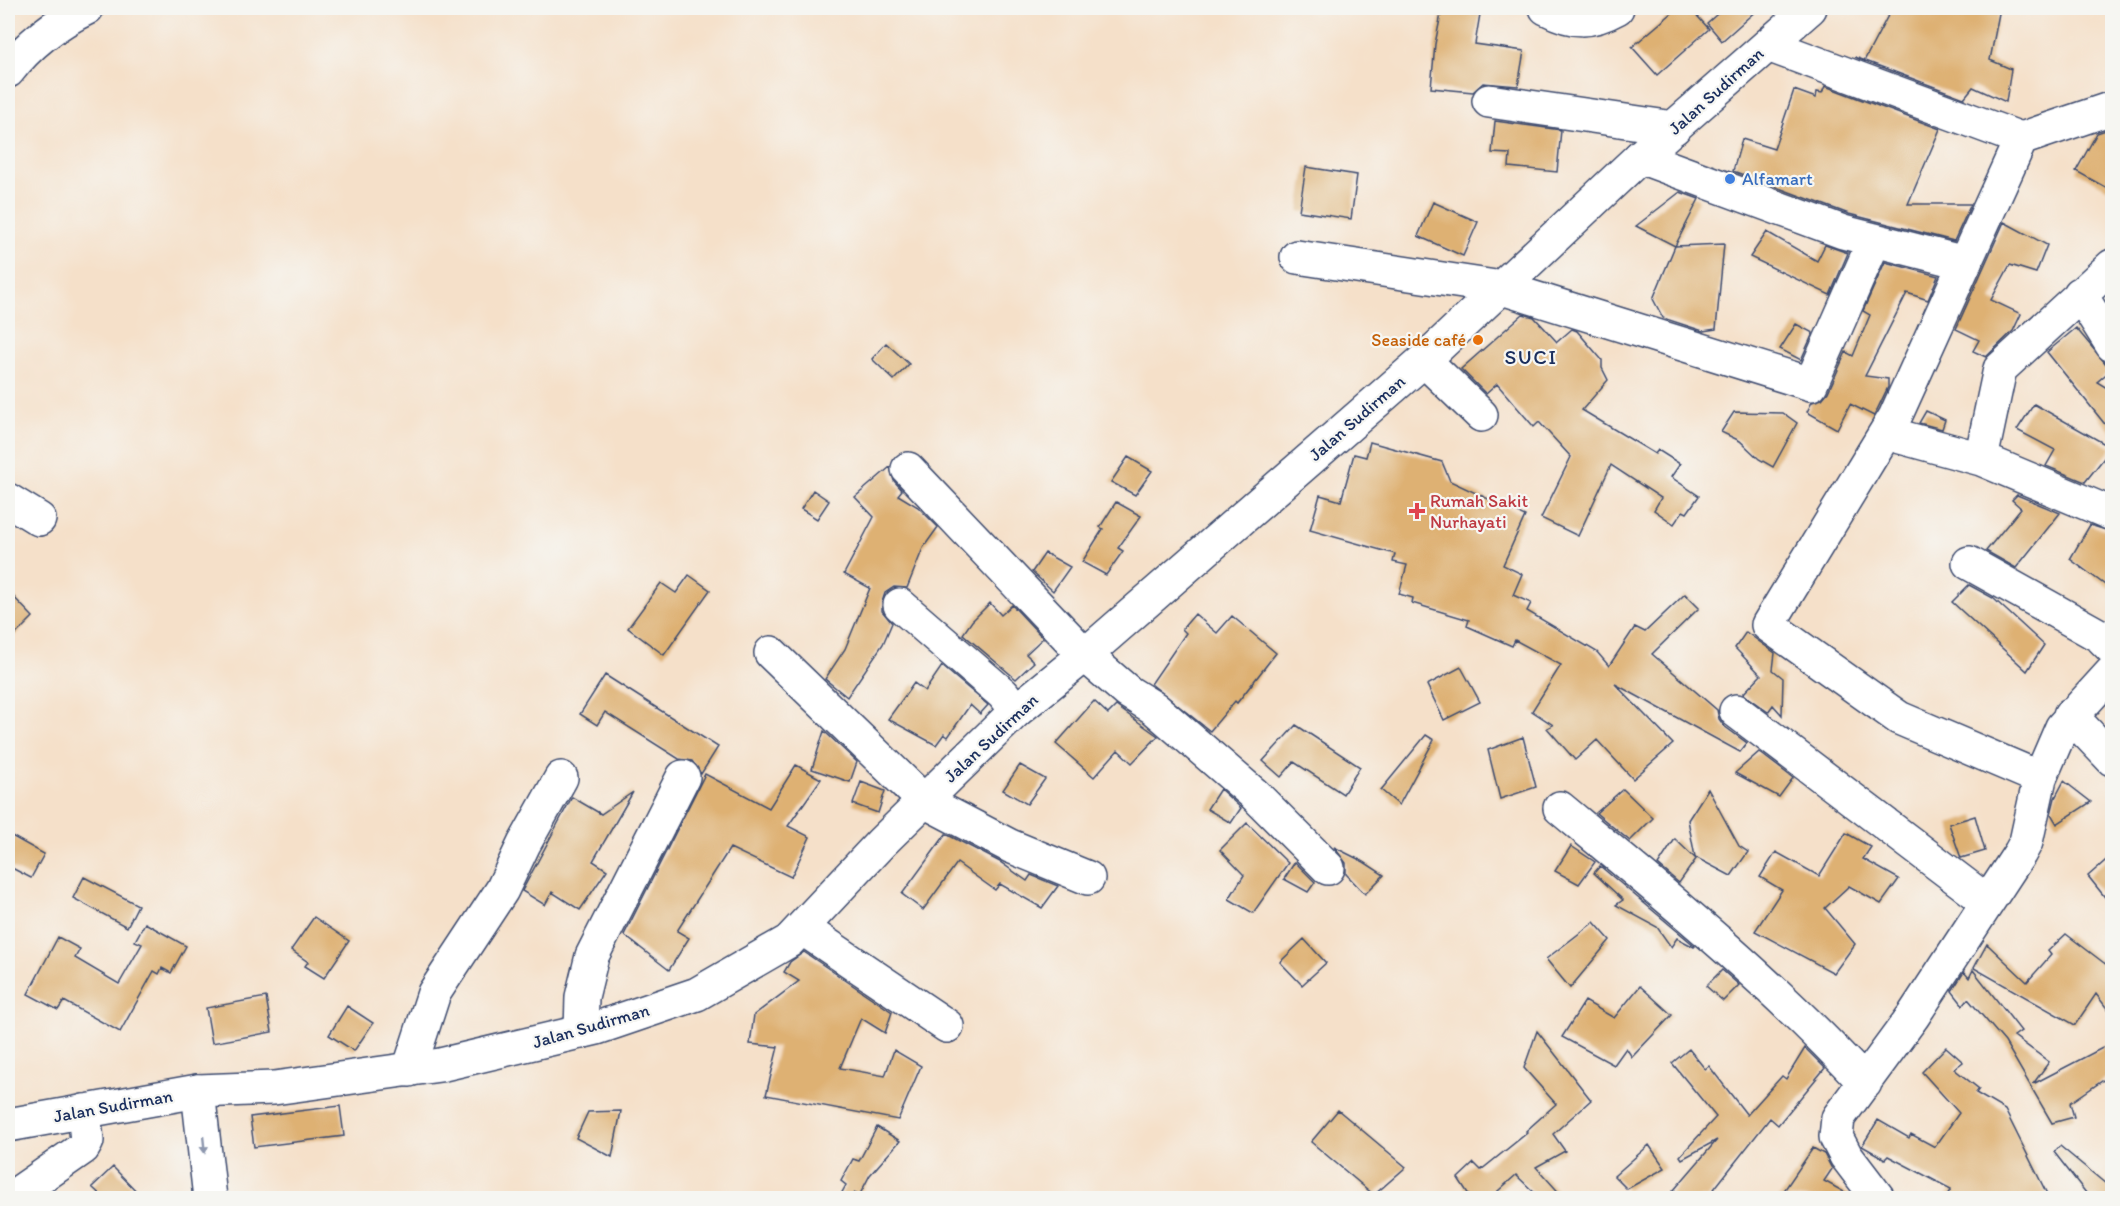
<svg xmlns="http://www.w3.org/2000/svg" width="2120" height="1206" viewBox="0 0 2120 1206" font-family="Itim,sans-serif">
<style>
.building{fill:#deb173}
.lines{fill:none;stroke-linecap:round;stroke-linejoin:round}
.minor-casing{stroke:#3c4a6e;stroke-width:36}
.major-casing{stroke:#3c4a6e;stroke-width:36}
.minor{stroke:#fff;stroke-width:33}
.major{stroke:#fff;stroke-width:33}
.oneway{fill:#8d97ae}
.shop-dot{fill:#3f7fe0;stroke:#f6f6f2;stroke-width:2}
.food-dot{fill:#e8710a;stroke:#f6f6f2;stroke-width:2}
.health-dot{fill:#e0444e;stroke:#f6f6f2;stroke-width:2}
.labels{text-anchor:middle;stroke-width:4.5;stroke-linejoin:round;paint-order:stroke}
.street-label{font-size:18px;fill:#1b2f5e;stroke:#f6f6f2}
.shop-label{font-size:18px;fill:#366cbe;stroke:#f6f6f2;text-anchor:start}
.food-label{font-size:18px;fill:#c56008;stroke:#f6f6f2;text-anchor:end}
.health-label{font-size:18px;fill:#be3a42;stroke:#f6f6f2;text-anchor:start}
.quarter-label{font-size:21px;letter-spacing:1.5px;fill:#1b2f5e;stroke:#f6f6f2}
</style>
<rect width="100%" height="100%" fill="#f6f6f2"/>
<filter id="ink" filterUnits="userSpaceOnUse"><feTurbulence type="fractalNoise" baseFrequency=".0167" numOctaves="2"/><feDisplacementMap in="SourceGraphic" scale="12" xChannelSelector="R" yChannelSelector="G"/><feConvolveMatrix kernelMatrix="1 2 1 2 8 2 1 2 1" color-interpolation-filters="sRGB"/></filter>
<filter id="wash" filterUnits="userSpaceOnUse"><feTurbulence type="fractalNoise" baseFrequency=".008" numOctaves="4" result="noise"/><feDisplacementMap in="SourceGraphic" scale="24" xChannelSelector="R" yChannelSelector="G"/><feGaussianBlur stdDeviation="1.35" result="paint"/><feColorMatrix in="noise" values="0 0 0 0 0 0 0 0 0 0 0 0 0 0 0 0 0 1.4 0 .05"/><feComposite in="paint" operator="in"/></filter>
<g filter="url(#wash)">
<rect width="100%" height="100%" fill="#f5e0c9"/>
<g id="blocks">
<path class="building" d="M1446,8H1481L1475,44L1524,51L1518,86L1483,83L1473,92L1431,88L1435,44L1441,14H1445Z
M1678,8H1690L1709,29L1657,75L1632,47Z
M1724,8H1759L1722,41L1707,23Z
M1892,8H2000L1990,60L2011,69L2006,102L1973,87L1964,98L1855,57L1864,61Z
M1825,86L1940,129L1908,204H1971L1954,241L1849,214L1733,171L1742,139L1774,149L1794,90L1816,98L1817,92L1822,93Z
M1495,121L1561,130L1557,172L1509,167L1510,154L1492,153Z
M2112,128V191L2076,171L2097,133Z
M1306,167L1357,175L1351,219L1299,211Z
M1680,192L1699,199L1675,246L1636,226Z
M1433,202L1478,222L1463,256L1418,236Z
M2004,222L2047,245L2036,273L2010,265L1991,300L2021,314L2013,331L1986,357L1973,351L1979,340L1956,329Z
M1767,232L1817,261L1825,245L1848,253L1830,295L1750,257Z
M1724,244L1716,329L1703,331L1663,318L1653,299L1675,246Z
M1885,262L1938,276L1928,300L1907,293L1865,376L1888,379V387L1874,416L1850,404L1837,429L1807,412L1812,402L1822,399L1828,392L1846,352L1853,356L1870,315L1863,311Z
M1523,314L1534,317L1557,342L1572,329L1577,331L1602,360V368L1608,380L1582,410L1655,454L1658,450L1680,464L1671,477L1699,496L1687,513L1683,511L1674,524L1654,510L1661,498L1611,465L1578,536L1541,518L1571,457L1539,422L1534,427L1497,384L1486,394L1461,369Z
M1796,324L1813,333L1801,360L1780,349Z
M2076,328L2111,370L2097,382L2112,391V433L2047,352Z
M886,343L909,364L894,380L872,359Z
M2034,404L2112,448L2085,482L2046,466L2055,450L2017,430Z
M1926,411L1945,420L1942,429L1919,423Z
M1734,412L1783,413L1797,423L1773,467L1759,459L1740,441L1721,432Z
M1370,442L1442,462L1450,481L1525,516L1503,565L1522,574L1513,595L1531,603L1527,611L1597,652L1609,666L1635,627L1645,632L1685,594L1699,608L1652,654L1717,710L1719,719L1724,726L1747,743L1740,752L1615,684L1673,744L1633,779L1597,740L1575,760L1547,728L1553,725L1532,711L1561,665L1515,640L1512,646L1467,626L1469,620L1412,603L1413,598L1399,594L1407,565L1393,562L1395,554L1310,530L1320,495L1341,501L1354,454L1366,457Z
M1128,457L1152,471L1135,495L1111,482Z
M890,467L894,481L902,490L898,495L918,507L938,527L923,548L907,588L894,587L885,593L882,602V611L892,623L883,644L847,697L825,679L845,649L870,588L844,574L874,517L855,497Z
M813,490L829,501L817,519L801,509Z
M2017,495L2060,513L2016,568L1986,551L2021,508L2012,500Z
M1116,502L1141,516L1118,548L1123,551L1106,575L1082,562L1103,529L1100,527Z
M2090,525L2112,532V590L2070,559Z
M1045,553L1070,567L1053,591L1032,572Z
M689,575L710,590L664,655L628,628L661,583L676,593Z
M1969,585L1993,598L2044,645L2027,671L1952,602Z
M8,591L33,617L8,642Z
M990,603L1001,615L1012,605L1043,638L1026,654L1034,662L1016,679L963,634L972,621Z
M1195,614L1217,633L1232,616L1276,653L1237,703L1235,701L1210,731L1151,684L1186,633L1182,629Z
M1746,632L1775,653L1773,670L1783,678L1782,715L1773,705L1768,712L1743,694L1761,675L1735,648Z
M942,666L988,705L980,714L970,705L948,737L944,734L936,745L888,719L914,683L925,691Z
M1461,667L1480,702L1444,720L1427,685Z
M605,675L718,747L701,774L692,761L679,759L605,712L597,725L580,714Z
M1094,701L1108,714L1116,706L1158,736L1132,763L1118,750L1094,777L1056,744Z
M1296,725L1360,767L1343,794L1294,762L1281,777L1263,761Z
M824,731L857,762L850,782L812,769Z
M1426,735L1434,740L1399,805L1381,790Z
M1523,737L1536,787L1500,799L1488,750Z
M1759,752L1793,778L1779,797L1735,773Z
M796,765L821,779L788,826L810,837L791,877L730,848L677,931L689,938L669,970L624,935L705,774L769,808Z
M1020,765L1045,779L1027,804L1003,790Z
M2064,781L2091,802L2057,824L2051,814L2055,798Z
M861,782L885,791L878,813L853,804Z
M1220,789L1241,808L1231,823L1207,809Z
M1623,789L1653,818L1630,841L1596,813Z
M1708,789L1739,846L1748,852L1731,876L1695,857L1688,820Z
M633,792L593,861L607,870L580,910L552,892L545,905L522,891L572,797L601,814Z
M1975,816L1985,851L1961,858L1949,824Z
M1247,823L1288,863L1253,913L1229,899L1244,875L1220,850Z
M1846,833L1871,847L1863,859L1899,879L1881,904L1849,886L1825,908L1855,944L1834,973L1755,931L1782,890L1760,877L1776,852L1819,876Z
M8,834L44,854L31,878L8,866Z
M946,834L1000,862L1027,881L1031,875L1058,886L1042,908L1000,884L995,890L957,863L923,910L902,894Z
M1675,839L1696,859L1679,883L1658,865Z
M1571,846L1595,862L1579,884L1555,871Z
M1334,847L1364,862L1384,875L1365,894L1346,874V863Z
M2112,855V906L2088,876Z
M1295,862L1315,882L1308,892L1284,879Z
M1600,866L1695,946L1694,947L1677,938L1671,947L1657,927L1616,905L1623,900L1594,873Z
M84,877L138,905L127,927L73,898Z
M314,917L349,941L324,978L305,966L308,962L291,950Z
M1594,922L1610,940L1570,988L1546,959Z
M145,923L186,946L171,973L162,968L159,974L154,971L120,1032L64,1001L58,1010L28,994L58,937L80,949L75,958L119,984L142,944L135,941Z
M2066,934L2112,969V1015L2096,994L2075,1025L1974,968L1987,944L2027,982L2051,955L2048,951Z
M1304,939L1326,963L1302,985L1280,962Z
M804,952L892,1012L885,1033L861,1018L840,1068L885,1076L894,1050L921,1066L898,1120L766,1095L778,1047L750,1044L754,1015L799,981L784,972L790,962Z
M1722,970L1739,985L1723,1001L1706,986Z
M1973,970L2021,1031L2014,1036L2049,1062L2033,1084L2112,1043V1074L2070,1103L2074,1117L2052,1123L2005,1042L1968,999L1963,1005L1952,991L1964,972L1969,978Z
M1640,986L1672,1015L1632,1057L1626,1048L1614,1065L1562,1037L1585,1001L1614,1018Z
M266,997L272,1032L212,1043L206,1008Z
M347,1006L373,1023L354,1051L329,1035Z
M1537,1031L1591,1100L1553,1134L1565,1151L1536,1167L1564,1198H1540L1516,1175L1490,1198H1471L1458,1178L1474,1163L1481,1170L1527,1133L1526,1131L1556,1104L1524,1068Z
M1946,1047L1963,1062L1954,1069L1979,1089L1976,1093L2005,1110L2049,1198H1945L1951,1189L1888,1156L1885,1159L1862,1146L1878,1120L1909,1138L1911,1134L1935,1147L1959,1113L1922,1072Z
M1805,1048L1825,1068L1778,1125L1770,1118L1707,1198H1667L1717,1140L1682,1159L1680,1156L1716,1117L1672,1063L1689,1049L1705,1069L1709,1066L1747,1115L1782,1076L1786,1079Z
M340,1106L344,1136L254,1147L250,1117Z
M1338,1110L1406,1167L1374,1195L1311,1142Z
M621,1111L612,1157L576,1138L588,1112Z
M877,1127L900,1141L870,1175L859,1196L855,1193L851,1198H839L846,1185L841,1181L853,1159L859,1161Z
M1649,1145L1665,1168L1627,1189L1614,1176Z
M2060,1146L2112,1189V1198H2090L2054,1152Z
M1813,1148L1824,1154L1832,1169L1824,1181L1855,1198H1779Z
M113,1167L143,1198H104L92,1187Z"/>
</g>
</g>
<g filter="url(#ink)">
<use href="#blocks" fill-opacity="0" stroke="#3c4a6e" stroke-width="1.5"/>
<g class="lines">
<defs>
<path id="minor" d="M1546,8C1573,22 1590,23 1617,8
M1768,45L2021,139L2112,108
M8,71C29,44 56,23 87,8
M1489,101L1674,128
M2021,139L1895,417L1768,625L1899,718L2040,778
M1640,157L1843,232L1965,263
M1297,257L1502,288L1811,384L1874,241
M2080,294L2112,345
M1424,360L1481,415
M1886,433L1981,459L2112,514
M1981,459L2000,369L2112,266
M908,469L1085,655L1128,692L1154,708L1254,794L1328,868
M8,500L39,519
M1969,563L2100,636L2112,648
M900,605L1003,694L1016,711
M771,653L924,801L1010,846L1088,878
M1736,711L1988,902
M2070,715L2112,759
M1560,808C1665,895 1772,982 1865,1083
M802,928L947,1026
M581,1032L582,997L592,956L683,777
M409,1070L434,993L502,890L524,844L561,778
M198,1091L210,1198
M11,1198L83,1148L87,1141L84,1111
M1878,1198L1846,1156L1836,1137L1838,1118L1913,1016L2020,853L2026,842L2040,778L2062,727L2112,672"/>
<path id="major" d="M8,1125L198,1091L274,1088L440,1065L597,1028L697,994L789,941L881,843L1016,711L1085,655L1424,360L1640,157L1810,8"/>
</defs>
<use href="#minor" class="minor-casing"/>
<use href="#major" class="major-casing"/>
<use href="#minor" class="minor"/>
<use href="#major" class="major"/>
</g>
<defs><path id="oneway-solid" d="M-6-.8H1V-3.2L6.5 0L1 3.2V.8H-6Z" transform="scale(1.5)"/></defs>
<use class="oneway" href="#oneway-solid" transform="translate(204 1145) rotate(84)"/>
</g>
<circle class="shop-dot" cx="1730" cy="179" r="6"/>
<circle class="food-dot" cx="1478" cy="340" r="6"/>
<path class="health-dot" d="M1414 502h6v6h6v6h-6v6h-6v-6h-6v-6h6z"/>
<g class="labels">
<g class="street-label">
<text transform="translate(1716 91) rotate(-42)" y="6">Jalan Sudirman</text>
<text transform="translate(1357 418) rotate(-41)" y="6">Jalan Sudirman</text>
<text transform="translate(991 738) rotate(-43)" y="6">Jalan Sudirman</text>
<text transform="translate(591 1026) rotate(-16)" y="6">Jalan Sudirman</text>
<text transform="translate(113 1106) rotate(-10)" y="6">Jalan Sudirman</text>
</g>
<g class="shop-label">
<text x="1742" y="185">Alfamart</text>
</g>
<g class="food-label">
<text x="1466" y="346">Seaside café</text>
</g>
<g class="health-label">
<text x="1430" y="507">Rumah Sakit<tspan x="1430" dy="21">Nurhayati</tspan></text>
</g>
<g class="quarter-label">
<text x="1531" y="364">SUCI</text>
</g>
</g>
<rect width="2120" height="1206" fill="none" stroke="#f6f6f2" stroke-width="30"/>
</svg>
